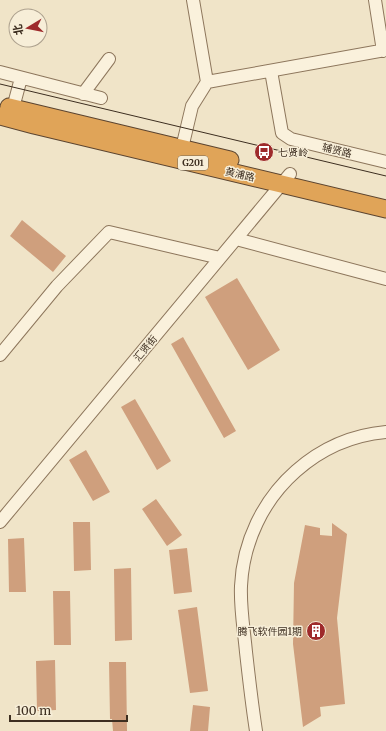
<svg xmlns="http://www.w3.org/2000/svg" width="386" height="731" viewBox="0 0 386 731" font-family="Merriweather,'Noto Sans SC',serif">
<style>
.building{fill:#cf9f7d}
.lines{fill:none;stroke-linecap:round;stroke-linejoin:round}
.minor-casing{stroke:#8d765c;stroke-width:14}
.highway-casing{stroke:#5b4430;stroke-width:19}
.minor{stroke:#faf1dc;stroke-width:12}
.highway{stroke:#e0a458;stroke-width:17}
.tram{stroke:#3d2e20;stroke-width:1}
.labels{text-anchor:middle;stroke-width:3;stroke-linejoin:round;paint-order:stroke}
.shield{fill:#f7eed8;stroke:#756857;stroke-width:1}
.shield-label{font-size:9px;font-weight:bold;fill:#3d2e20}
.street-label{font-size:10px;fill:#3d2e20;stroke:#f7eed8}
.poi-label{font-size:10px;fill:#3d2e20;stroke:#f7eed8;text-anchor:start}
</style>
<rect width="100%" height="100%" fill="#f0e4c8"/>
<path class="building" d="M22,220L66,256L53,272L10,236Z
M237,278L280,350L248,370L205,297Z
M183,337L236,431L224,438L171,344Z
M135,399L171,461L157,470L121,407Z
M86,450L110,492L93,501L69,460Z
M156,499L182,535L167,546L142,509Z
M73,522H90L91,570L74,571Z
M332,523L347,534L337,618L345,704L320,707L321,716L303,727L293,644L294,583L305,525L320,528V535L332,536Z
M24,538L26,592H9L8,539Z
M187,548L192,592L174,594L169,550Z
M131,568L132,640L115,641L114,569Z
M53,591H70L71,645H54Z
M197,607L208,691L190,693L178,610Z
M55,660L56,710L37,711L36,661Z
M109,662H126L127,731H113L112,719H110Z
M193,705L210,707L208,731H190Z"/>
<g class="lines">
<defs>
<path id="minor" d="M375,0L383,51
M271,71L282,133L291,139L386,162
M0,72L101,98
M207,82L386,50
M83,94L109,59
M7,114L13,108L21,78
M182,148L192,106L207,82L193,0
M236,239L386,279
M0,355L57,286L109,232L220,258
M0,522L290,174
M256,731C252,705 249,679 246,652C244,630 240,608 241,586C243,542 263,500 296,471C321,449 352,435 386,432"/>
<path id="highway" d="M9,107L230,160
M0,116L34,125L386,209"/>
</defs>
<use href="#minor" class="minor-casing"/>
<use href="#highway" class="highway-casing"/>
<use href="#minor" class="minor"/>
<use href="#highway" class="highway"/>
<path class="tram" d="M0,84L386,176"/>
</g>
<defs>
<symbol id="bus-disc" viewBox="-11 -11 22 22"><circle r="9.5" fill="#9e2a2b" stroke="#f7eed8"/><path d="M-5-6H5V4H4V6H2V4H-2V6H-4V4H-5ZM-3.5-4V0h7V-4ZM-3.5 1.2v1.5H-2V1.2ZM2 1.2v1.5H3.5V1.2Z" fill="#fff"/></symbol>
<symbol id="building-disc" viewBox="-11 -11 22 22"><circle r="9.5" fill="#9e2a2b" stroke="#f7eed8"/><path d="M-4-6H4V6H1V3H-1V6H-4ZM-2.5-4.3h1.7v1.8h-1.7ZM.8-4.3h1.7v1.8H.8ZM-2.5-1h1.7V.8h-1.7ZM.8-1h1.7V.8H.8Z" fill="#fff"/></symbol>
</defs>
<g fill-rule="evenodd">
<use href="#bus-disc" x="253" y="141" width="22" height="22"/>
<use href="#building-disc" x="305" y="620" width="22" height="22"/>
</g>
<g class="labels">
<rect class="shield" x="178" y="156" width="30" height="14" rx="3"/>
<g class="shield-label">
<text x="193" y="166">G201</text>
</g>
<g class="street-label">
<text transform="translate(337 150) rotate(14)" y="4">辅贤路</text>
<text transform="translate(240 174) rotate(13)" y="4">黄浦路</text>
<text transform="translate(145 348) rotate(-50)" y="4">汇贤街</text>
</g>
<g class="poi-label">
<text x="278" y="156">七贤岭</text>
<text x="302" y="635" text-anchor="end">腾飞软件园1期</text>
</g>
</g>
<g transform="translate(28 28) rotate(260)"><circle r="19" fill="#f7eed8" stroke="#ada18e"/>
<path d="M0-3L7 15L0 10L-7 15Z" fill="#9e2a2b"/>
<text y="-6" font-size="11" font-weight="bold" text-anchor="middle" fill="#3d2e20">北</text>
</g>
<path d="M10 715v6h117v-6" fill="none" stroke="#3d2e20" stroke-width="2"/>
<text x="16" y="715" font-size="12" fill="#3d2e20" stroke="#f7eed8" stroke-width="3" paint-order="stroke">100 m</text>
</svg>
